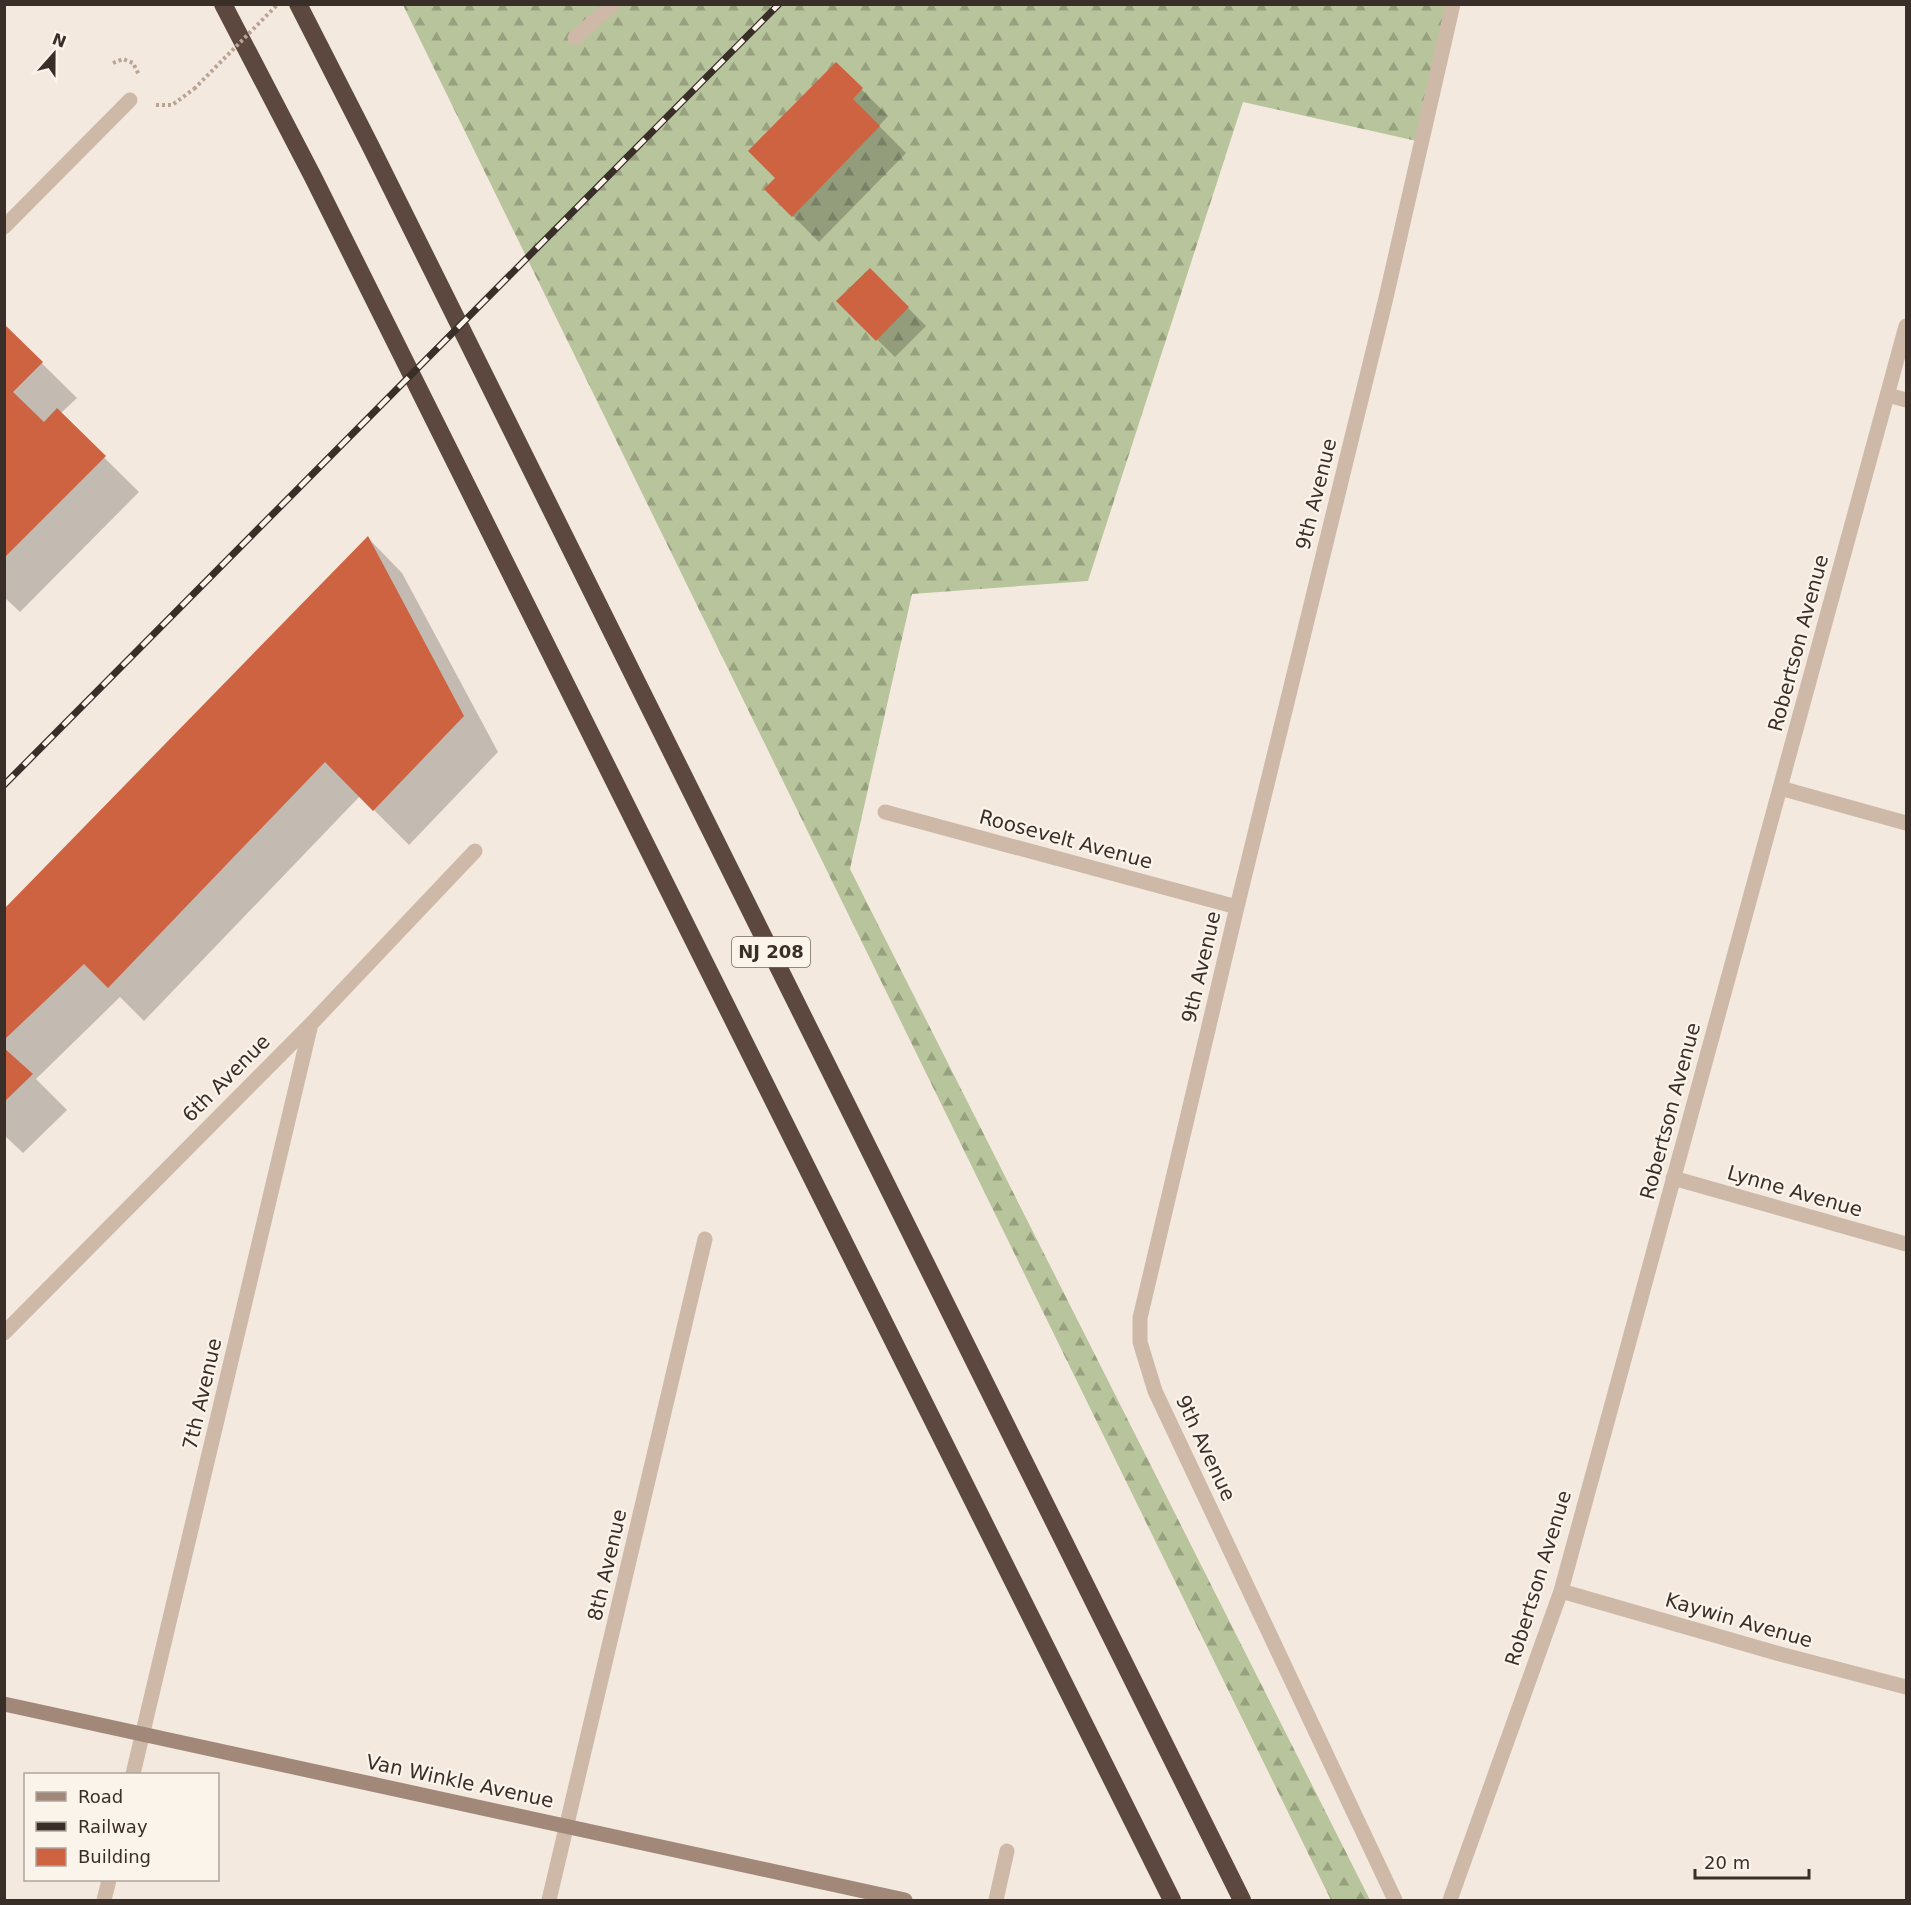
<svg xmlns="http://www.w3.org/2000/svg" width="1911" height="1905" viewBox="0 0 1911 1905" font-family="'DejaVu Sans',sans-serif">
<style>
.forest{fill:url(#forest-firs)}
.shadow{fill:#0003}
.building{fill:#ce6342}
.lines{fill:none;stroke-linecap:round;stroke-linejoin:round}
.path{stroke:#baa392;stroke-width:4;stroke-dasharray:3 3;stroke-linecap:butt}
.lane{stroke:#ceb9a8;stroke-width:15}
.street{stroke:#ceb9a8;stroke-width:15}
.secondary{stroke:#a28879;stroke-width:15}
.highway{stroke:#5c483f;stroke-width:18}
.rail-casing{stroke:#3a2e29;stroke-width:7}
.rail{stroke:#fbf4eb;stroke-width:4.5;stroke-dasharray:14;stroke-linecap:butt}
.path-bridge{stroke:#baa392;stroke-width:4;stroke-dasharray:3 3;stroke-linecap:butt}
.labels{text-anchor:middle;stroke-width:4.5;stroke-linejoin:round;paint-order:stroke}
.shield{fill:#fbf4eb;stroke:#746963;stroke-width:1.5}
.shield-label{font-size:18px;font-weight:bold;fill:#3a2e29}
.street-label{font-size:20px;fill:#3a2e29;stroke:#fbf4eb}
</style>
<defs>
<pattern id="forest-firs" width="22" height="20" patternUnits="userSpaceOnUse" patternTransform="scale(1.5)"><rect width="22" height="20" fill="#b8c59c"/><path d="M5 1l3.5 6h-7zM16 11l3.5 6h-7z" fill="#97a07f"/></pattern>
</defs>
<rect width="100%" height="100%" fill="#f4e9de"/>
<path class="forest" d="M1437,4L1459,8L1421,142L1243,102L1088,581L912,594L850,869L1370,1900H1331L403,5Z"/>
<path class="shadow" d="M836,64L888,116L879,126L906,153L819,242L766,189L777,178Z
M870,270L926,326L895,357L838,301Z
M4,326L77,398L60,414L139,492L20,612L4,597Z
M368,538L402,573L498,752L409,845L360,796L144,1021L120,997L36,1079L67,1110L23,1153L4,1135V911Z"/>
<path class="building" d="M836,62L863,88L853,99L880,126L792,217L764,189L775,178L748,151Z
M870,268L909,307L876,341L836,301Z
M4,324L43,362L13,392L44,422L57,408L106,456L4,558Z
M368,536L464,716L373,811L325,762L108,988L84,964L4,1040V909Z
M4,1048L33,1074L4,1102Z"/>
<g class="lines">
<path class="path" d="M113,63L123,59L133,63L139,75
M156,105H172L194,89"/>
<path class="lane" d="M575,38L613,4"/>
<path class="street" d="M4,227L130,100
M1888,395L1906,400
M1780,788L1906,823
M885,812L1237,907
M1673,1178L1906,1244
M4,1333L311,1024L475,851
M1561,1591L1780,1654L1906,1687
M133,1774L311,1024
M104,1900L109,1880
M549,1900L705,1239
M996,1900L1007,1851
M1395,1900L1155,1391L1140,1342V1318L1237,907L1385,302L1453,4
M1450,1900L1561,1591L1906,326"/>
<path class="secondary" d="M4,1704L905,1900"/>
<path class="highway" d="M223,4L313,177L1172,1900
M298,4L370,145L1242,1900"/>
<defs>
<path id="rail" d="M4,785L779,4"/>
</defs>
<use href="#rail" class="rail-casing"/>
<use href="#rail" class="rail"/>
<path class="path-bridge" d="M194,89L278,4"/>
</g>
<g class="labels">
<rect class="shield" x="732" y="937" width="78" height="30" rx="4.5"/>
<g class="shield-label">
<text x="771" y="958">NJ 208</text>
</g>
<g class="street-label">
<text transform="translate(1316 494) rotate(-76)" y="7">9th Avenue</text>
<text transform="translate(1798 643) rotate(-75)" y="7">Robertson Avenue</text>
<text transform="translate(1066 839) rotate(15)" y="7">Roosevelt Avenue</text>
<text transform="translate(1201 967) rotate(-77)" y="7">9th Avenue</text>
<text transform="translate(226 1078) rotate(-45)" y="7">6th Avenue</text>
<text transform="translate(1670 1111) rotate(-75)" y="7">Robertson Avenue</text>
<text transform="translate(1795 1191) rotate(16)" y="7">Lynne Avenue</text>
<text transform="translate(202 1394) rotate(-77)" y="7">7th Avenue</text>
<text transform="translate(1206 1448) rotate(65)" y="7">9th Avenue</text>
<text transform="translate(607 1565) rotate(-77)" y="7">8th Avenue</text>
<text transform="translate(1538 1578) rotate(-73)" y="7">Robertson Avenue</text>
<text transform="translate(1739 1620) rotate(16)" y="7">Kaywin Avenue</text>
<text transform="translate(460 1781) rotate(12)" y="7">Van Winkle Avenue</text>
</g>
</g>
<rect width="1911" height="1905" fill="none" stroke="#3a2e29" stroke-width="12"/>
<rect x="24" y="1773" width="195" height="108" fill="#fbf4eb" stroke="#aea59d" stroke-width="1.5"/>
<rect x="36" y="1792" width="30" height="9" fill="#a28879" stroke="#aea59d" stroke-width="1.5"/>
<text x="78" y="1803" font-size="18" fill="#3a2e29">Road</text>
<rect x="36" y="1822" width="30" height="9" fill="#3a2e29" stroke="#aea59d" stroke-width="1.5"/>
<text x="78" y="1833" font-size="18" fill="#3a2e29">Railway</text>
<rect x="36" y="1848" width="30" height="18" fill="#ce6342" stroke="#aea59d" stroke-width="1.5"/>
<text x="78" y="1863" font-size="18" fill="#3a2e29">Building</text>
<g transform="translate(54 54) rotate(21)" stroke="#fbf4eb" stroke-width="4.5" paint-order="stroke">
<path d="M0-4.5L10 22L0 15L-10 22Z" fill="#3a2e29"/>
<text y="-9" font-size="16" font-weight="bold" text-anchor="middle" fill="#3a2e29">N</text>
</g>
<path d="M1695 1869v9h114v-9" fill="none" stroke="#3a2e29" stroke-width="3"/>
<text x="1704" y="1869" font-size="18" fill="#3a2e29" stroke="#fbf4eb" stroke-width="4.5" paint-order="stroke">20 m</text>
</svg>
